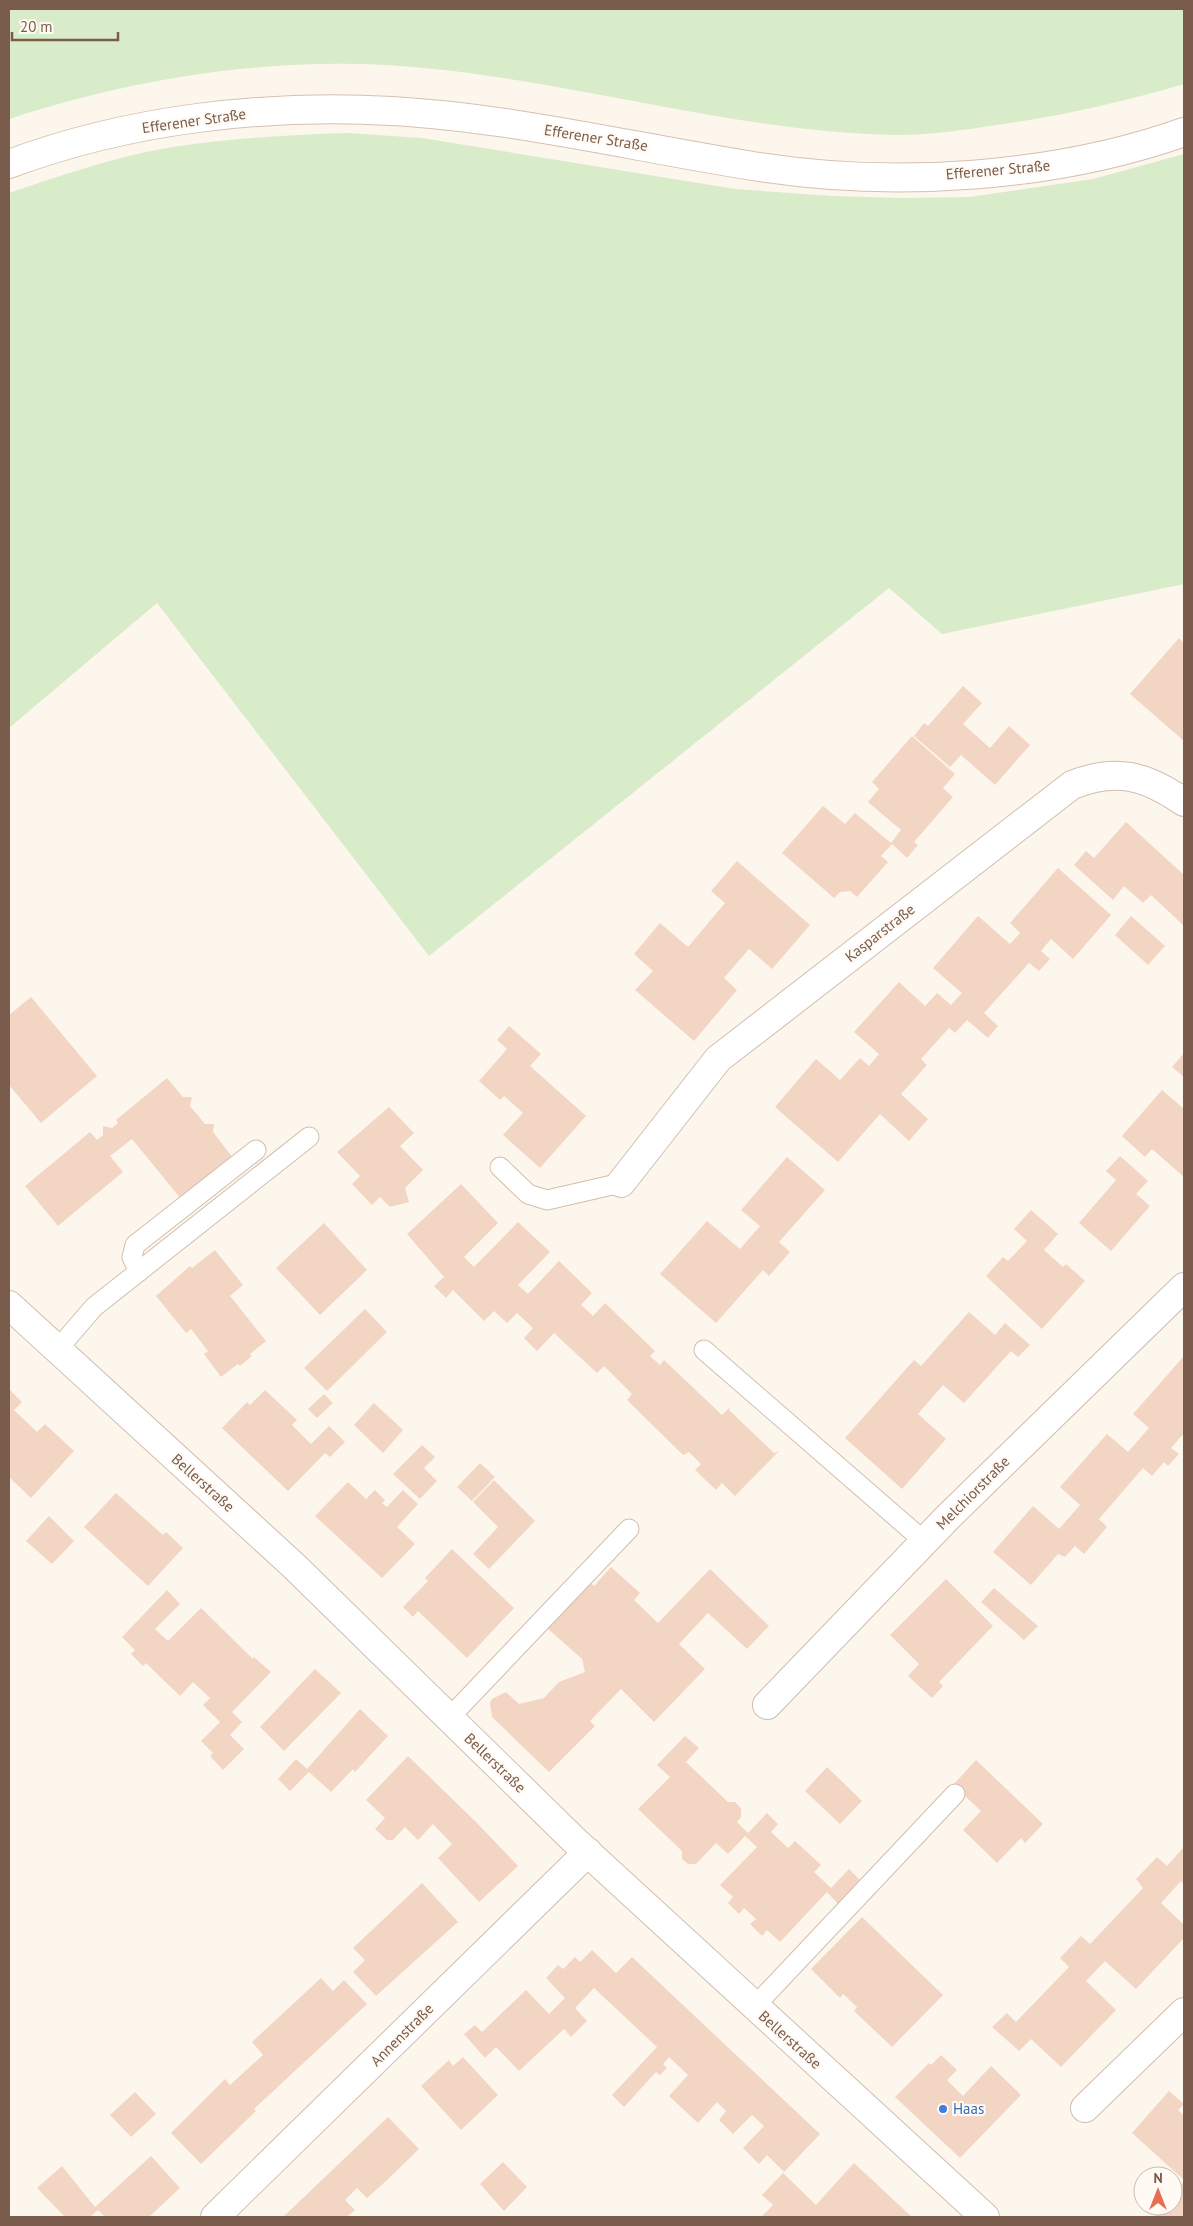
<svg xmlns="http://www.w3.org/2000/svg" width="1193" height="2226" viewBox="0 0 1193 2226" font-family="'PT Sans',sans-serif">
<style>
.green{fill:#d8ecc9}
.building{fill:#f3d5c3}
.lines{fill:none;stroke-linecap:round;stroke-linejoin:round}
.lane-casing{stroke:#d1beb0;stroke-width:21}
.street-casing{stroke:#d1beb0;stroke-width:30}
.secondary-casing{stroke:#d6c0b0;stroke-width:30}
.lane{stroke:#fff;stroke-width:19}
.street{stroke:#fff;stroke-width:28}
.secondary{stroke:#fff;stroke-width:28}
.shop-dot{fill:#3f7fe0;stroke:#fffaf3;stroke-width:2}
.labels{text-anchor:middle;stroke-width:4.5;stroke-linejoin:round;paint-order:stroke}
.street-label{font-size:15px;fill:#7a5c4d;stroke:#fffaf3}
.shop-label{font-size:15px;fill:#366cbe;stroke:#fffaf3;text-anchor:start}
</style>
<rect width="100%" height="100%" fill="#fdf6ec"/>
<path class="green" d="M9,9H1184V84C1123,102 1061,116 997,125C964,130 930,135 896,135C739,132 589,85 434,69C291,53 144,75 9,119Z
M347,133L422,138L735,189L832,196L902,198L969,197L1093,179L1184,154V584L942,634L889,588L429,956L157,603L9,728V193C62,175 117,156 173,147C231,138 288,135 347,133Z"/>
<path class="building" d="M1179,638L1184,643V741L1130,694Z
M963,686L982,703L963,724L990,748L1009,726L1030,745L995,785L961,755L950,767L914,736L924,723L928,726Z
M912,736L955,774L943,788L953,797L914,842L918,845L907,858L892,844L881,856L888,862L857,897L850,891L840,892L834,898L782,853L823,806L845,824L855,813L891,843L901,830L868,802L879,789L872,782Z
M1126,822L1184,875L1183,925L1151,895L1143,903L1124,886L1113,900L1074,865L1086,851L1094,858Z
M737,861L810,925L772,969L749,949L724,978L737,990L694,1041L635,990L653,971L634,954L660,923L688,947L725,903L711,891Z
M1058,868L1111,915L1073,959L1051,939L1041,951L1050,959L1039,971L1029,963L984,1013L998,1026L988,1038L967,1020L955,1033L949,1028L921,1059L927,1065L901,1094L928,1119L909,1141L880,1114L838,1162L775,1107L816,1059L840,1080L860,1058L869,1066L879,1054L854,1032L899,982L925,1006L937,993L951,1005L962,993L933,968L978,916L1010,944L1020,933L1010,923Z
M1131,916L1165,946L1148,965L1115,935Z
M31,997L97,1076L41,1123L9,1085V1015Z
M509,1026L541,1054L530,1066L586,1116L540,1168L503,1135L523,1113L504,1096L500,1100L479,1081L507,1049L497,1040Z
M1184,1053V1077L1172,1067Z
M167,1078L183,1097H192L190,1106L205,1124H214L213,1132L233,1158L182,1200L132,1139L110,1156L123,1172L58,1226L25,1186L90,1132L97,1140L103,1135V1126L112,1128L118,1123L116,1120Z
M1162,1090L1184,1109V1177L1152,1149L1145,1157L1122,1136Z
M389,1107L414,1133L400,1146L423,1170L405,1188L409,1202L390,1207L380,1197L372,1205L352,1184L360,1176L337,1152Z
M1120,1156L1148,1181L1136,1194L1150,1206L1111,1251L1079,1223L1116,1180L1106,1171Z
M787,1157L825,1190L779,1242L790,1252L769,1276L763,1270L716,1323L660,1274L707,1221L740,1249L760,1226L741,1210Z
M461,1184L498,1223L464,1257L474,1267L518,1222L550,1252L518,1285L528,1294L559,1261L592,1293L581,1305L593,1316L605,1303L655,1351L650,1356L660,1365L664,1360L722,1415L730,1407L729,1410L774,1453L779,1451L735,1496L722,1483L716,1490L695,1470L701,1464L689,1452L683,1455L627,1400L632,1394L604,1366L597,1373L554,1333L537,1351L524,1338L533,1328L517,1313L507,1323L494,1311L484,1321L453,1290L446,1298L434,1286L444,1277L407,1234Z
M1031,1210L1058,1234L1044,1250L1063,1267L1066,1264L1085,1281L1042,1329L986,1276L1003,1257L1008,1261L1027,1241L1014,1229Z
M324,1223L367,1270L320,1315L276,1268Z
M215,1250L243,1285L230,1296L231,1297L266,1341L250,1354L252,1356L240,1366L238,1364L221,1377L204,1354L208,1351L191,1329L186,1333L156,1296L190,1266L192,1268Z
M365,1309L387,1332L327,1391L304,1368Z
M969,1312L995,1335L1005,1323L1030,1345L1018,1357L1011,1351L964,1403L943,1385L918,1414L946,1439L902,1489L845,1438L914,1360L921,1366Z
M1184,1356V1433L1171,1448L1179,1454L1168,1466L1164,1462L1152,1476L1143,1468L1099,1519L1107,1527L1084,1554L1075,1546L1065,1557L1058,1554L1031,1585L993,1552L1033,1506L1059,1529L1080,1505L1060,1487L1107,1434L1128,1452L1149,1428L1133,1414Z
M9,1389L22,1402L14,1410L37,1432L45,1424L74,1451L31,1498L9,1477Z
M265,1390L297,1420L292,1425L311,1444L329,1426L345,1442L330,1457L325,1453L288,1491L222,1428L247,1402L250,1405Z
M324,1394L333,1403L317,1418L308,1409Z
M374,1403L403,1430L383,1453L354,1425Z
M422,1445L435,1457L424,1468L437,1481L420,1499L393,1474Z
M480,1463L495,1477L472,1501L457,1487Z
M494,1480L535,1521L489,1569L473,1554L498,1527L473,1502Z
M348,1482L366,1499L375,1490L385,1500L382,1503L387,1507L403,1490L418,1504L397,1527L415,1544L382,1578L315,1516Z
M116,1493L163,1535L166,1532L183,1548L148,1586L84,1527Z
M49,1516L74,1541L52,1564L26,1541Z
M452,1549L514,1608L467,1658L418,1611L413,1617L403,1607L428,1581L425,1578Z
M611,1567L640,1593L634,1600L658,1623L710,1569L769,1626L747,1649L708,1613L679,1644L705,1669L654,1722L621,1689L590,1721L595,1726L549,1772L492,1717L490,1703L492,1699L506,1692L519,1704L544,1698L559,1682L585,1672L582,1659L546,1627L588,1581L594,1586Z
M946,1579L993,1626L939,1682L943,1686L932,1698L908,1676L919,1664L890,1635Z
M994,1588L1038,1626L1024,1640L981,1602Z
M167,1590L180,1604L155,1629L168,1641L201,1608L253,1659L254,1657L271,1672L232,1712L242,1722L230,1735L244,1749L223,1770L210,1756L213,1753L201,1741L220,1722L203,1705L210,1698L193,1682L180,1696L146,1663L143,1666L131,1654L135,1650L122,1637Z
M315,1669L341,1693L284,1751L260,1727Z
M360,1709L388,1736L355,1772L353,1769L331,1792L309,1772L290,1791L278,1779L296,1759L307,1769Z
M685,1736L699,1748L686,1762L728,1802H735L741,1808V1817L737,1822L748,1833L767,1813L778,1824L771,1832L788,1848L795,1841L818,1862L821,1865L814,1872L831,1888L849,1869L860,1880L838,1904L827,1892L780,1942L767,1930L762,1936L750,1924L756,1919L744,1908L739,1914L728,1903L733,1897L720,1885L757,1847L745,1836L728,1854L716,1843L696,1864H688L682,1859V1851L638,1809L670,1777L657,1765Z
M408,1756L476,1822L518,1866L479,1902L438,1858L452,1844L433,1824L418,1840L405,1827L393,1840H387L375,1829L385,1818L366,1800Z
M976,1760L1043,1824L1025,1843L1021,1838L997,1863L963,1830L981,1811L953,1785Z
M827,1767L862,1801L840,1824L805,1791Z
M1184,1847V1884L1181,1881L1161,1903L1184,1925V1938L1136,1989L1105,1961L1086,1981L1116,2010L1061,2067L1031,2039L1019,2051L992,2027L1007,2013L1016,2022L1069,1967L1060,1958L1081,1936L1090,1944L1143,1888L1136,1879L1157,1857L1167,1866Z
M422,1883L458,1922L376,1996L353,1972L365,1960L353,1948Z
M862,1917L943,1995L892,2047L854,2011L857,2007L843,1994L840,1998L811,1969Z
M592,1950L616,1973L632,1957L820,2134L784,2172L767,2155L759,2164L743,2148L764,2126L752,2115L733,2134L719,2120L726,2111L717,2102L698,2123L669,2096L688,2075L669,2057L663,2064L667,2068L660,2075L656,2072L624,2107L612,2095L657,2047L594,1988L575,2008L587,2021L571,2037L564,2029L519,2071L496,2047L485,2058L464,2034L475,2025L482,2032L526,1990L549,2014L565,1998L546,1978L558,1965L563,1969L575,1957L580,1962Z
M321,1978L333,1991L344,1980L367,2004L254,2109L256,2111L201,2164L171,2133L225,2079L230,2085L263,2055L252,2042Z
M941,2055L957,2070L947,2080L963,2096L991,2066L1021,2095L960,2158L895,2097L929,2063L931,2065Z
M463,2057L498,2095L461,2130L421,2086L449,2060L453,2066Z
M1169,2091L1184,2104L1178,2110L1184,2116V2180L1132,2133Z
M135,2092L156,2114L131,2137L110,2115Z
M388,2117L419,2149L386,2181L367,2198L357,2188L345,2200L355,2210L347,2217H283Z
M151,2156L180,2188L149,2217H105L98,2210L90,2217H65L37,2188L62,2166L95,2207Z
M503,2162L527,2187L504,2211L480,2184Z
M854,2163L912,2217H761L773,2205L762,2195L783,2173L816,2205Z
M1184,2181V2217H1154L1164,2206H1173V2197Z"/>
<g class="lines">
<defs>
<path id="lane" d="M500,1167L528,1194L547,1200L621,1183
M139,1272L132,1257L135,1245L256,1150
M57,1350L94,1307L309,1137
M704,1350L925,1542
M449,1718L629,1529
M754,2007L955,1794"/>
<path id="street" d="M621,1183L718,1059L1072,785C1117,767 1146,776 1184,802
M9,1305L294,1566L574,1840L985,2217
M767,1705L948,1517L1184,1287
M1085,2108L1184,2012
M215,2217L588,1852"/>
<path id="secondary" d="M9,164C130,119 263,104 392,111C515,118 637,148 759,167C895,188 1054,178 1184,132"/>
</defs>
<use href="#lane" class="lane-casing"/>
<use href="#street" class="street-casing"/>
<use href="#secondary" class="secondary-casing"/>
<use href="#lane" class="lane"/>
<use href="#street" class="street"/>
<use href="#secondary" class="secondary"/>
</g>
<circle class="shop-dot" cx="943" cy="2109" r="5"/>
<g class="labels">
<g class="street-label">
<text transform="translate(194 121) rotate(-8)" y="5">Efferener Straße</text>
<text transform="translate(596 138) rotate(9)" y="5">Efferener Straße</text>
<text transform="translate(998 170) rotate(-5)" y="5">Efferener Straße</text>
<text transform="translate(880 933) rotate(-38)" y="5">Kasparstraße</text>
<text transform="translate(203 1483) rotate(42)" y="5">Bellerstraße</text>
<text transform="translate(973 1493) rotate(-45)" y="5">Melchiorstraße</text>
<text transform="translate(495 1763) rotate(44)" y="5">Bellerstraße</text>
<text transform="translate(402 2035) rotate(-45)" y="5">Annenstraße</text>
<text transform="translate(790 2040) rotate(42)" y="5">Bellerstraße</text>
</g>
<g class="shop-label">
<text x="953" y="2114">Haas</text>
</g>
</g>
<rect width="1193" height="2226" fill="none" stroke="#7a5c4d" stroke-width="20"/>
<g transform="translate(1158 2191)"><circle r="24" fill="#fffaf3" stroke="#cabbb1"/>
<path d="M0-4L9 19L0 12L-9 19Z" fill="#e76f51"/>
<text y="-8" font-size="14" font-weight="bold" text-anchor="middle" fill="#7a5c4d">N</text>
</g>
<path d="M12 32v8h106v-8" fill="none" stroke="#7a5c4d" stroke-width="2.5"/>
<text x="20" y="32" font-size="15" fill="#7a5c4d" stroke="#fffaf3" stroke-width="4" paint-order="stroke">20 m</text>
</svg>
